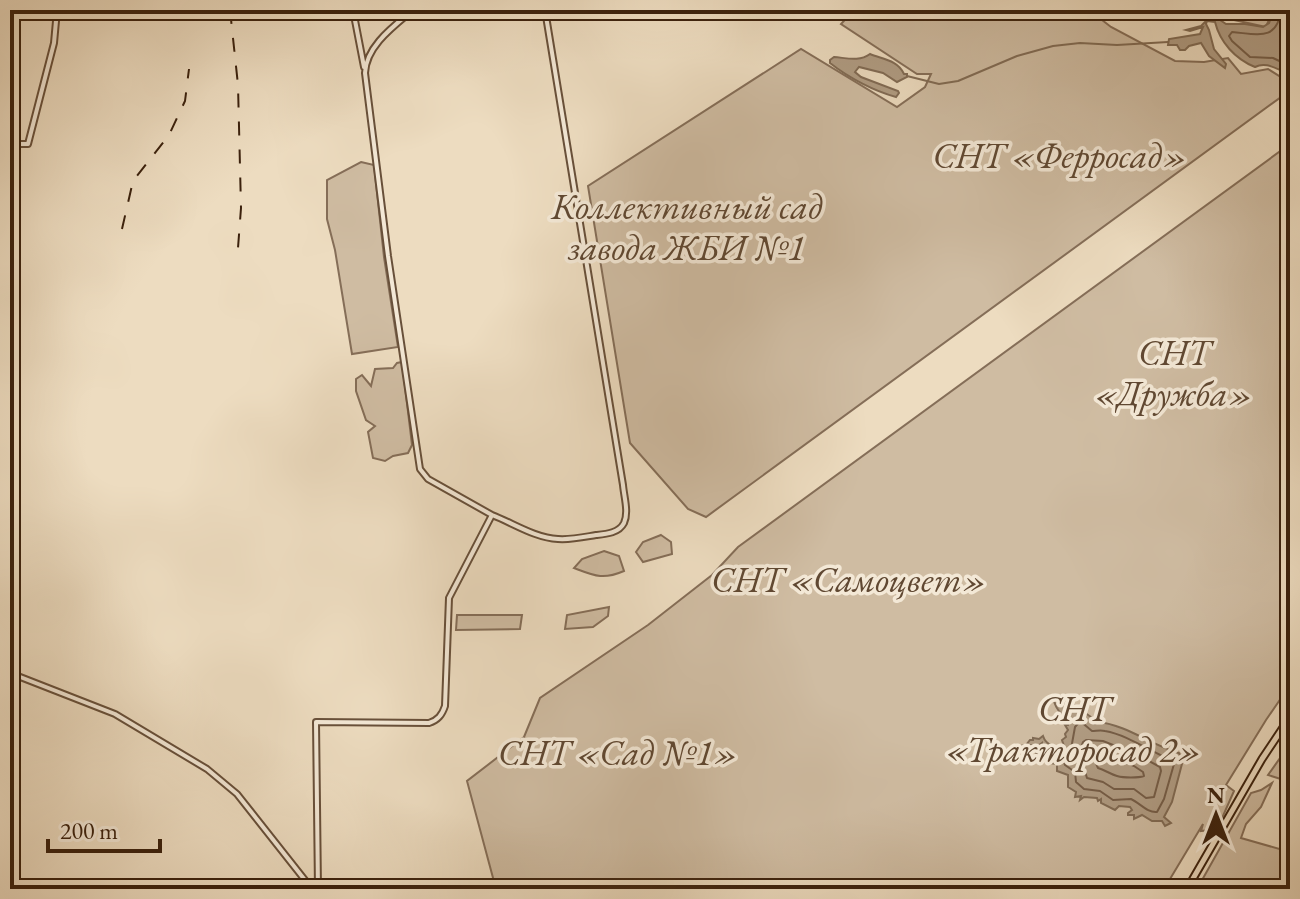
<svg xmlns="http://www.w3.org/2000/svg" width="1300" height="899" viewBox="0 0 1300 899" font-family="'EB Garamond',serif">
<style>
.green{fill:#cfbca2;stroke:#856e58;stroke-width:2}
.water{fill:#b09c83;stroke:#816b54;stroke-width:2}
.lines{fill:none;stroke-linecap:round;stroke-linejoin:round}
.shore{stroke:#765e48;stroke-width:2}
.stream{stroke:#816b54;stroke-width:2}
.minor-casing{stroke:#68503a;stroke-width:8}
.major-casing{stroke:#3b210d;stroke-width:9}
.minor{stroke:#f3e8d6;stroke-width:4}
.major{stroke:#eddcc0;stroke-width:5}
.rail{stroke:#3b210d;stroke-width:2;stroke-dasharray:14 14;stroke-linecap:butt}
.labels{text-anchor:middle;stroke-width:7;stroke-linejoin:round;paint-order:stroke}
.park-label{font-size:36px;font-style:italic;fill:#604832;stroke:#f3e8d6}
</style>
<rect width="100%" height="100%" fill="#eddcc0"/>
<filter id="stains"><feTurbulence type="fractalNoise" baseFrequency=".0025" numOctaves="4"/><feColorMatrix values="0 0 0 0 .2 0 0 0 0 .09 0 0 0 0 .02 0 0 0 .5 -.17"/></filter>
<radialGradient id="worn" r=".72"><stop offset=".6" stop-color="#630" stop-opacity="0"/><stop offset="1" stop-color="#630" stop-opacity=".3"/></radialGradient>
<path class="green" d="M854,10H1033L1040,16L1054,17L1059,10H1273L1266,27L1225,18L1102,20L1111,27L1175,61L1204,62L1228,58L1241,74L1268,69L1287,81L1281,97L706,517L688,509L630,443L588,186L801,49L897,107L925,87L931,74H917L841,24Z
M1290,144V685L1266,720L1226,785L1234,791L1219,825L1207,840L1210,830L1201,831L1203,824L1164,889H496L467,781L524,737L540,698L648,625L712,575L738,547Z
M361,162L374,165L384,257L398,347L352,354L335,250L327,219V180Z
M402,362L412,445L408,453L393,456L385,461L373,458L368,432L375,426L366,420L356,391V379L362,375L371,386L375,369L393,368L397,363Z
M661,535L671,542L672,554L643,562L636,552L643,542Z
M604,551L619,556L624,571C603,580 595,576 574,568L582,559Z
M609,607L608,616L593,627L565,629L567,615Z
M457,615H522L520,629L456,630Z
M1290,744V782L1268,775Z
M1272,783L1261,807L1246,824L1241,838L1290,852V889H1197L1251,793L1261,790Z"/>
<path class="water" d="M1274,10H1290V72L1288,73C1277,70 1267,61 1255,67C1235,59 1220,42 1215,22L1207,21L1206,24L1209,30L1214,49L1226,64L1225,68L1209,56L1201,43L1189,46L1185,50H1180L1177,45H1168L1169,39L1200,34L1203,27L1190,31L1186,30L1201,26L1207,20H1220L1226,24H1245L1263,27L1269,23Z
M870,54C882,59 898,60 904,74H907V77L897,82L883,73L859,67L855,72L861,77L898,91L899,93L896,97C874,91 849,78 830,63V60L834,57C847,58 859,62 870,54Z
M1060,695L1091,717L1092,722L1095,724L1098,722C1127,725 1151,745 1179,753L1183,760L1172,802L1164,817L1171,823L1165,826L1162,821H1152L1142,815L1134,819V815H1128V813L1132,810L1130,807L1119,806L1115,810L1101,803V799L1098,801L1097,798L1084,797L1080,800L1081,796L1075,797L1076,792L1068,787V775L1057,771V764L1050,763L1048,758L1042,756L1040,757L1036,753L1035,748L1042,745V743L1035,748L1033,745H1030L1026,753L1021,752L1022,748L1019,746L1026,745L1030,740H1033V738L1039,739L1043,736C1046,745 1056,749 1064,746L1062,740L1066,737L1065,734L1068,730L1065,725H1068L1069,722L1067,718L1071,710L1067,707L1063,716C1058,711 1053,703 1054,697Z"/>
<g class="lines">
<path class="shore" d="M1281,10C1277,42 1257,34 1232,32L1229,36L1232,41L1250,57L1273,58L1290,66
M1080,721L1092,731C1096,731 1101,730 1105,731C1128,735 1151,752 1173,761L1174,764L1164,799L1157,812C1147,813 1140,803 1131,799L1113,800L1100,791L1084,789L1076,782L1075,772L1065,765L1062,757L1071,749L1075,727Z
M1086,740L1103,741L1138,755L1160,767L1161,771L1154,797L1146,798L1134,789H1114L1103,782L1087,778L1084,768L1077,758L1083,742Z
M1102,753L1134,766L1143,772L1144,776C1138,778 1124,778 1117,776C1110,774 1105,770 1098,768L1093,757L1095,754Z"/>
<path class="stream" d="M907,76L939,84L958,81L1017,56L1053,46L1080,43L1117,45L1168,42"/>
<defs>
<path id="minor" d="M353,10L364,67
M413,10C394,26 366,46 365,73L388,256L420,469L428,479L492,515
M10,144H28L54,43L57,10
M10,673L115,714L207,769L237,794L312,889
M318,889L316,722L429,723C438,720 442,715 445,706L449,598L492,515C513,523 535,538 558,539C571,540 584,537 596,535C606,534 619,533 624,523C629,512 624,497 623,485L545,10"/>
<path id="major" d="M1187,889L1262,759L1290,717"/>
</defs>
<use href="#minor" class="minor-casing"/>
<use href="#major" class="major-casing"/>
<use href="#minor" class="minor"/>
<use href="#major" class="major"/>
<path class="rail" d="M230,10L238,85L241,208L238,248
M122,229L133,181L169,135L185,101L189,69"/>
</g>
<g class="labels">
<g class="park-label">
<text x="1060" y="168">СНТ «Ферросад»</text>
<text x="687" y="219">Коллективный сад<tspan x="687" dy="41">завода ЖБИ №1</tspan></text>
<text x="1174" y="365">СНТ<tspan x="1174" dy="41">«Дружба»</tspan></text>
<text x="849" y="592">СНТ «Самоцвет»</text>
<text x="1074" y="721">СНТ<tspan x="1074" dy="41">«Тракторосад 2»</tspan></text>
<text x="618" y="765">СНТ «Сад №1»</text>
</g>
</g>
<rect width="1300" height="899" fill="none" stroke="#eddcc0" stroke-width="40"/>
<rect x="12" y="12" width="1276" height="875" fill="none" stroke="#3b210d" stroke-width="4"/>
<rect x="20" y="20" width="1260" height="859" fill="none" stroke="#3b210d" stroke-width="2"/>
<g transform="translate(1216 815)" stroke="#f3e8d6" stroke-width="6" paint-order="stroke">
<path d="M0-6L14 30L0 20L-14 30Z" fill="#3b210d"/>
<text y="-12" font-size="22" font-weight="bold" text-anchor="middle" fill="#3b210d">N</text>
</g>
<path d="M48 839v12h112v-12" fill="none" stroke="#3b210d" stroke-width="4"/>
<text x="60" y="839" font-size="24" fill="#3b210d" stroke="#f3e8d6" stroke-width="6" paint-order="stroke">200 m</text>
<rect width="100%" height="100%" filter="url(#stains)"/>
<rect width="100%" height="100%" fill="url(#worn)"/>
</svg>
